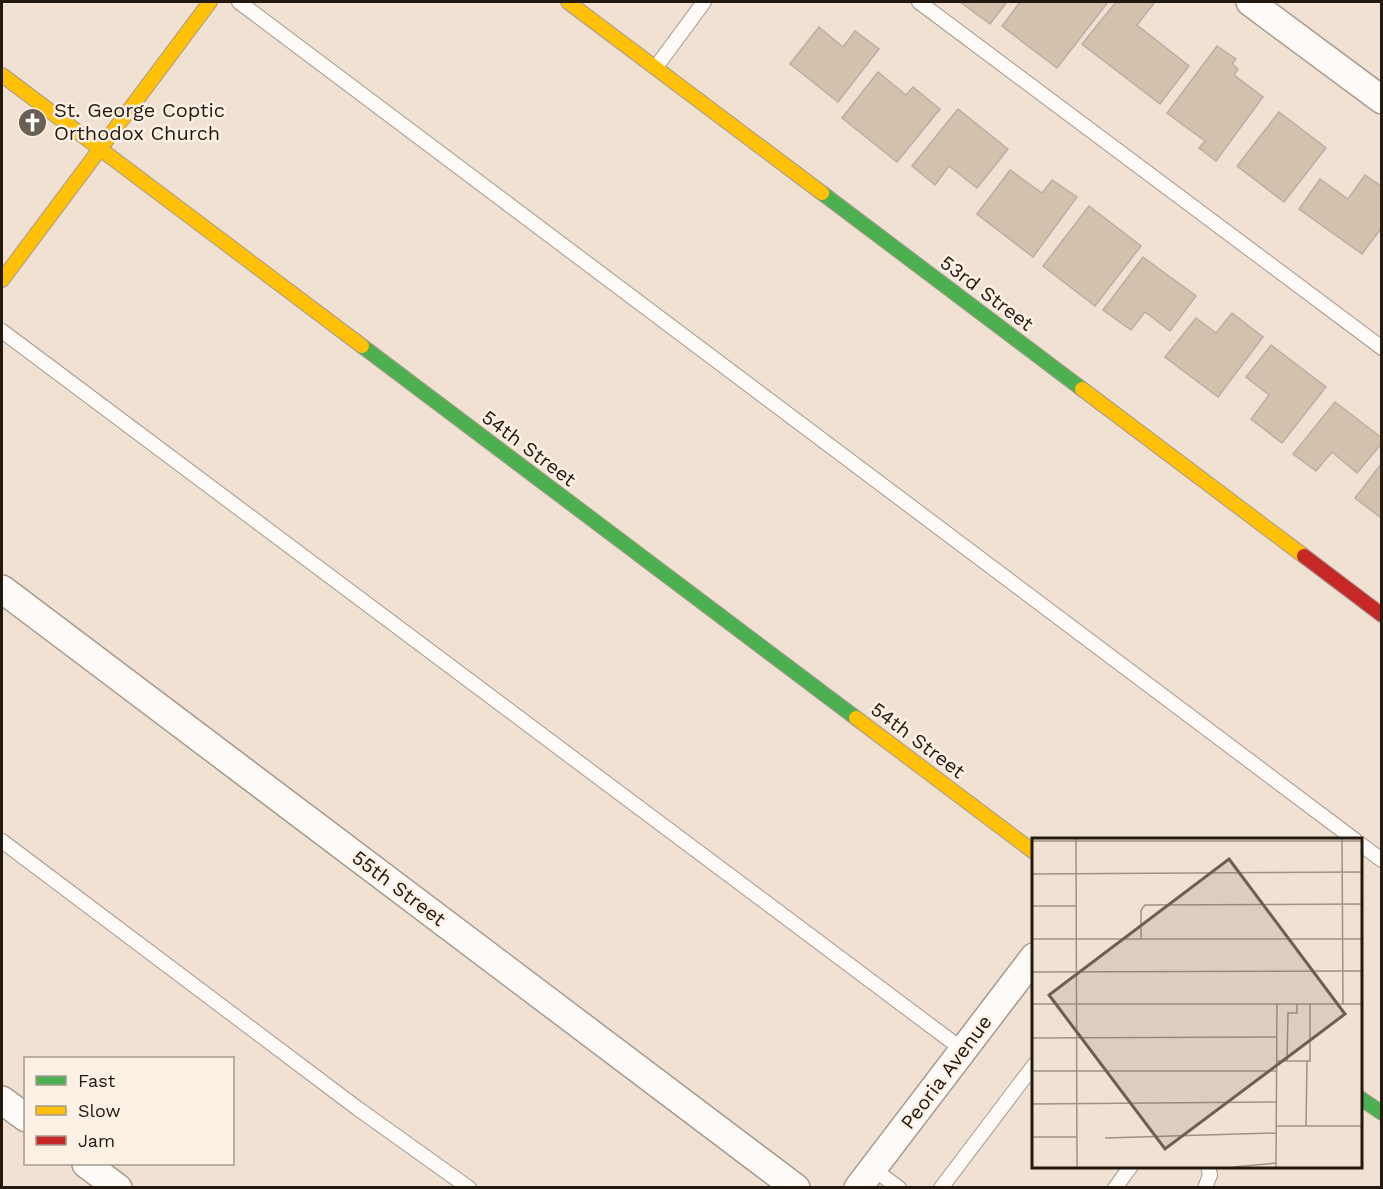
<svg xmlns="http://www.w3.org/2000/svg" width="1383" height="1189" viewBox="0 0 1383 1189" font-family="'Work Sans',sans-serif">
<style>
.building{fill:#d4c1ad;stroke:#baaea3;stroke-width:1.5}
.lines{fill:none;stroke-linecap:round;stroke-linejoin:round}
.lane-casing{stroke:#a69a8f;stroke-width:16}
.street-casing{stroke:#a69a8f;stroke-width:30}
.fast-casing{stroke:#a69a8f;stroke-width:16}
.slow-casing{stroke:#a69a8f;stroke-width:16}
.jam-casing{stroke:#a69a8f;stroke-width:16}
.lane{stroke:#fdfaf8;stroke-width:14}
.street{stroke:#fdfaf8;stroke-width:27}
.fast{stroke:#4caf50;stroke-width:14}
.slow{stroke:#ffc107;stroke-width:14}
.jam{stroke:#c62828;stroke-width:14}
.labels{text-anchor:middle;stroke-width:5;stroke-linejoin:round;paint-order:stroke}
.poi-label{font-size:20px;fill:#23190f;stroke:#fdf1e6;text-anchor:start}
.street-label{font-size:20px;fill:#23190f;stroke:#fdf1e6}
.inset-road{fill:none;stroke:#9e9184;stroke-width:1.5}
.view{fill:#6b5f53;fill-opacity:0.15;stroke:#6b5f53;stroke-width:3}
.inset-edge{fill:none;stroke:#23190f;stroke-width:3}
</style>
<rect width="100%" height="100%" fill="#f0e1d2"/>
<path class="building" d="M960,2H1007L990,24Z
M1020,2H1108L1057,68L1002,26Z
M1116,2H1155L1137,25L1189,66L1160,104L1082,44Z
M819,27L843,47L855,31L879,49L838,102L790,64Z
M1217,46L1236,59L1232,64L1238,69L1234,75L1263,97L1216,161L1199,148L1205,141L1167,113Z
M878,72L906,95L913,87L940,109L897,162L842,118Z
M958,109L1008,149L977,188L949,166L935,185L912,166Z
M1279,112L1326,148L1284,202L1237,166Z
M1010,170L1042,193L1052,180L1077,197L1033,257L977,214Z
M1365,175L1382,187V227L1362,254L1299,209L1320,179L1348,199Z
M1089,206L1141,246L1095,306L1043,266Z
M1143,257L1196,296L1170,331L1145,312L1131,330L1103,310Z
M1232,313L1263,337L1218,397L1165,357L1196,318L1216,333Z
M1271,345L1326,387L1282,443L1251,419L1269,395L1246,377Z
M1335,402L1382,438V443L1357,473L1332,452L1316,471L1293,454Z
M1382,463V515L1380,517L1355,498Z"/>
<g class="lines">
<defs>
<path id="lane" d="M239,2L1355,840
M919,2L1382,348
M656,67L704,2
M2,331L963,1050
M2,841L357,1108L469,1188
M1360,844L1382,860
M872,1168L899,1188
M941,1188L1034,1065
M1115,1188L1131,1166
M1205,1188L1210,1175L1208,1166"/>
<path id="street" d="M1250,2L1382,100
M2,589L796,1188
M2,1100L26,1118
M86,1164L118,1188
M858,1188L1034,957"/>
<path id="fast" d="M822,193L1082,389
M362,346L856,718
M1360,1098L1382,1113"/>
<path id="slow" d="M568,2L822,193
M2,75L362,346
M2,280L210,2
M1082,389L1304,556
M856,718L1034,852"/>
<path id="jam" d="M1304,556L1382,615"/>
</defs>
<use href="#lane" class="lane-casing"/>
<use href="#street" class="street-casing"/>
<use href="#fast" class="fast-casing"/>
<use href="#slow" class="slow-casing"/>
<use href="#jam" class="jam-casing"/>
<use href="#lane" class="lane"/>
<use href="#street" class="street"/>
<use href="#fast" class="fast"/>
<use href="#slow" class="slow"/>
<use href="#jam" class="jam"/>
</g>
<defs>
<symbol id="church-disc" viewBox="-11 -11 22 22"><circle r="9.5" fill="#6b5f53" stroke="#fdf1e6"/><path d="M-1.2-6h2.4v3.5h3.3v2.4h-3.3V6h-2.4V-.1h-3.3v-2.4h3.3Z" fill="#fff"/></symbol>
</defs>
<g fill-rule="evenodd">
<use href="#church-disc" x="16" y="106" width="33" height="33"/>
</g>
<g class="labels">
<g class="poi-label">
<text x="54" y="117">St. George Coptic<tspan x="54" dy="23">Orthodox Church</tspan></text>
</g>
<g class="street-label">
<text transform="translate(987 293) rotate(37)" y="7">53rd Street</text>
<text transform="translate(529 448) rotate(37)" y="7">54th Street</text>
<text transform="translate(918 740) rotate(37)" y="7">54th Street</text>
<text transform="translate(399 888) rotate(37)" y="7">55th Street</text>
<text transform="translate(946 1072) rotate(-53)" y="7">Peoria Avenue</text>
</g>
</g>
<g transform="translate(1032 838)">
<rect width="330" height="330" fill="#f0e1d2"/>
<path class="inset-road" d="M44,1L45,329M310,1L311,166M0,3H330M0,36L330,34M0,68H44M0,101H330M109,101V72L113,67L330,66M0,134L330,133M0,166H330M0,200L245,199M245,223H278V166M255,223L256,175H265V166M0,233H245M0,266L245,264M244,288H274L275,223M274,288H330M0,299H45M73,300L244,295M202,329L244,325M244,329L245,166"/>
<path class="view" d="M197,21L313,176L133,311L17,157Z"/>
<rect width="330" height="330" class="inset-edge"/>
</g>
<rect width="1383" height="1189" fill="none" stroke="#23190f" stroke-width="6"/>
<rect x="24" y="1057" width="210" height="108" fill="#fdf1e6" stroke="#a69b90" stroke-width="1.5"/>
<rect x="36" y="1076" width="30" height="9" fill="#4caf50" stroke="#a69b90" stroke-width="1.5"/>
<text x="78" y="1087" font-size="18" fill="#23190f">Fast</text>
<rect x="36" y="1106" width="30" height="9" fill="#ffc107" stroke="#a69b90" stroke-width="1.5"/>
<text x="78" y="1117" font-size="18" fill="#23190f">Slow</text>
<rect x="36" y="1136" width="30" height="9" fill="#c62828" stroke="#a69b90" stroke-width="1.5"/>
<text x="78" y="1147" font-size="18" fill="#23190f">Jam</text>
</svg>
